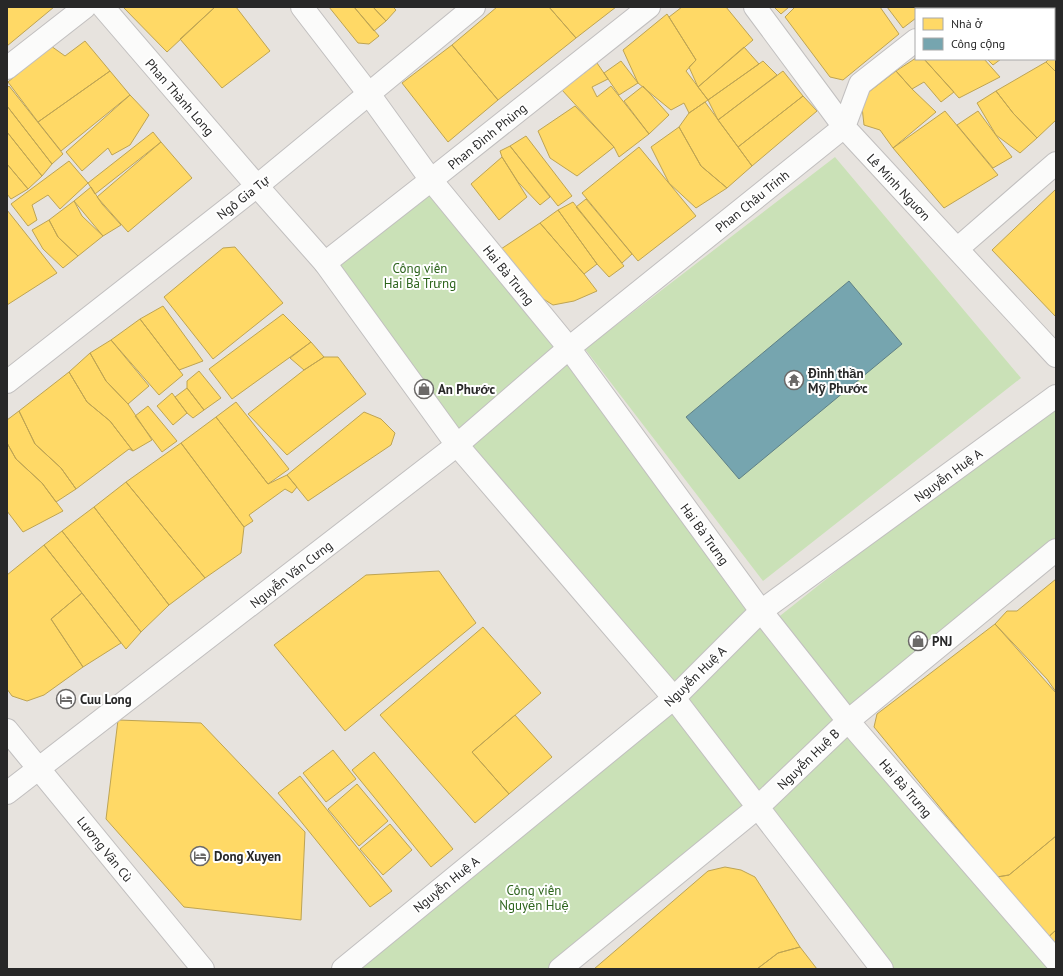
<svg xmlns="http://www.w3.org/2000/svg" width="1063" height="976" viewBox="0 0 1063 976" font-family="'PT Sans',sans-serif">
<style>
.green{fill:#cae1b7}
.homes{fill:#ffd966;stroke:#bea453}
.public{fill:#76a5af;stroke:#5f8086}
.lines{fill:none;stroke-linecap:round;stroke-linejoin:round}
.minor-casing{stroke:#c1bfbf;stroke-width:24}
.tertiary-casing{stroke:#c1bfbf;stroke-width:24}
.minor{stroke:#fbfbfa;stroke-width:22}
.tertiary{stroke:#fbfbfa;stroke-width:22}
.labels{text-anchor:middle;stroke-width:4;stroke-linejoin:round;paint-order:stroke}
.street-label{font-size:13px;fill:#282828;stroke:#fff}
.park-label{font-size:13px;fill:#2c631b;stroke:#fff}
.poi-label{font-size:13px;font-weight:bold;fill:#282828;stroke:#fff;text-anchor:start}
</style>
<rect width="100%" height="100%" fill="#e7e3de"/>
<path class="green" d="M835,157L1021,378L763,581L585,349Z
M431,180L771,623L1056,397V551L849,722L1055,969H882L751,804L551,969H339L671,702L325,263Z"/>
<path class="homes" d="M7,7H54L7,46Z
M123,7H215L167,52Z
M215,7H236L270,51L222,88L180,39Z
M329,7H354L379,36L369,44L358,43Z
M354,7H373L386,21L374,31Z
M373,7H393L396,10L386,21Z
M497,7H549L576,38L498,100L452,45Z
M549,7H616L576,38Z
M682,7H726L753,40L698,87L689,67L696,60L669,17Z
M774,7H789L781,14Z
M795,7H880L899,34L843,80L830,77L785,17Z
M887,7H932L929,9H916V18L903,28Z
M988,7H1018L1020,9H985Z
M1032,7H1056V29L1054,30V9H1034Z
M667,14L696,60L686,71L708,100L689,113L684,103L671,110L638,83L623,50Z
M85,41L110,71L38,122L8,82L51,46L65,56Z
M452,45L498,100L448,142L402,83Z
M744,47L759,64L708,100L698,87Z
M1056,54V72L1046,62L1049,59H1054V55Z
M916,58V59H924L954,92L941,102L924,82L912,89L896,71Z
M924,59H984L1000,77L959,98Z
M987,59H1001L993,65Z
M621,61L638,83L619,95L604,73Z
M763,61L777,75L718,120L708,100Z
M1046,62L1056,72V120L1037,138L1013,113L996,91Z
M597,63L608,79L592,87L597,97L611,86L649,134L619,157L614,147L562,90Z
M110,71L130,95L61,151L38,122Z
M783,71L803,96L738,147L718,120Z
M896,71L912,89L936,112L893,148L880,130L864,125L861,98Z
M9,86L63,154L52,164L7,106V88Z
M643,86L669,115L649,134L624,101Z
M996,91L1013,113L1037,138L1020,153L996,135L977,103Z
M130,95L149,115L130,145L112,155L108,148L82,171L66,152Z
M803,96L817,111L752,166L738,147Z
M705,102L752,166L727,188L701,166L679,127L689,113Z
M7,106L52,164L42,176L7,132Z
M575,106L614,147L577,176L550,158L538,131Z
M945,111L998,175L944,208L893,148Z
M978,111L1012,157L993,168L957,125Z
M679,127L701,166L727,188L696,208L669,183L651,147Z
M7,132L42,176L28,189L7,164Z
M153,132L161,142L95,194L88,183Z
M526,136L572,196L558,206L510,146Z
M161,142L192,178L128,232L97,197Z
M510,146L550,197L540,205L518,182L502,157L500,151Z
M639,147L696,216L638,261L582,193Z
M502,157L527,197L499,220L471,184Z
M69,161L88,183L60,209L48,195L32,205L37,220L28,226L11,204Z
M7,164L28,189L11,199L7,194Z
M91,187L102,204L121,225L103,236L74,201Z
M1056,189V317L992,250Z
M586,199L632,254L622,263L576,207Z
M74,201L82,216L103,236L78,256L58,237L49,220Z
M573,202L624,266L609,277L597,264L558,210Z
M7,210L57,273L7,305Z
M558,210L597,264L584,274L540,223Z
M49,220L58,237L78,256L63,268L43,249L32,230Z
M540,223L584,274L597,291L574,301L553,305L537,295L501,249Z
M235,247L283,303L213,359L164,297L223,248Z
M163,306L203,361L179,370L140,319Z
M283,314L311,342L232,399L209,369Z
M140,319L183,375L159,395L111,340Z
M111,340L149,386L128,404L106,381L90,353Z
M311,342L324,357L304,370L290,358Z
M90,353L106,381L128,404L152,440L133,451L110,421L87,402L69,372Z
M324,357H338L366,394L287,455L248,414L304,370Z
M199,371L221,398L204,410L187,388V381Z
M69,372L87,402L110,421L133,451L129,449L76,489L61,468L35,444L19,411Z
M187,388L204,410L193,418L187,413L175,397Z
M172,393L187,413L173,425L157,406Z
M236,402L289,469L268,484L216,417Z
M148,406L177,441L162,452L135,416Z
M19,411L35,444L61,468L76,489L56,502L42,483L16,459L7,443V420Z
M364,412L381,419L395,433L391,445L308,501L287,475Z
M216,417L268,484L287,475L297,487L292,493L285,489L249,515L253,521L244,527L181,443Z
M7,443L16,459L42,483L63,511L23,532L7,511Z
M181,443L244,527L241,553L205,578L126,482Z
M126,482L205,578L169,605L94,507Z
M94,507L169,605L141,632L62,531Z
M62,531L141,632L126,649L44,545Z
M44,545L82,593L51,619L83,667L44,695L27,701L12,696L7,689V575Z
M439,571L476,623L345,731L274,645L366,575Z
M1056,579V692L1047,679L995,624L1007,611H1017Z
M82,593L121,643L83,667L51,619Z
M995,624L1056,693V836L1009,875L997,877L874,727L877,714Z
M483,627L541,693L472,752L509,794L475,823L380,715Z
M515,715L552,757L509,794L472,752Z
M118,720L201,723L305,832L301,920L184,907L106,819Z
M333,750L356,779L326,802L303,773Z
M374,752L453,849L431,867L352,770Z
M300,776L392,891L370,907L278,793Z
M357,784L388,821L359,846L328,809Z
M390,824L412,850L383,875L360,849Z
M1056,836V930L1044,941L997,877L1009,875Z
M725,867L741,870L755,877L800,947L778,953L757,969H594L708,871Z
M1056,930V955L1044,941Z
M800,947L817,969H757L778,953Z"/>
<path class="public" d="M849,281L902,344L739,479L686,417Z"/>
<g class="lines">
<defs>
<path id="minor" d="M755,7L844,127L1056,356
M956,9L959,7
M7,68L85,7
M957,249L1056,163
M325,263L431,180L649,7
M7,382L257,186L474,7
M7,730L203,969
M7,793L457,445L569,348L844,127L860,84L916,40"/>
<path id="tertiary" d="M103,7L257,186L325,263L457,445L674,698L882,969
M302,7L369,94L431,180L569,348L761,611L848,721L1056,961
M343,969L674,698L761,611L1056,396
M560,969L757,808L848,721L1056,550"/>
</defs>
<use href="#minor" class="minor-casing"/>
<use href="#tertiary" class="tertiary-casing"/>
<use href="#minor" class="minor"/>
<use href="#tertiary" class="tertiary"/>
</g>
<defs>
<symbol id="temple-ring" viewBox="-11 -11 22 22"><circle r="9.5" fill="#fff" stroke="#6b6968" stroke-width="1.5"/><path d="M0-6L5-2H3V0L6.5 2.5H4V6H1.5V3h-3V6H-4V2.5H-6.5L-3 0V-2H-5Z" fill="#6b6968"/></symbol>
<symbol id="shop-ring" viewBox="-11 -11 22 22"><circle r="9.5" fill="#fff" stroke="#6b6968" stroke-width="1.5"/><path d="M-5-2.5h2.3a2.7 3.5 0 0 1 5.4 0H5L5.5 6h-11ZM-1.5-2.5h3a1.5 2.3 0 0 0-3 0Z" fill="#6b6968"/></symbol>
<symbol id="hotel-ring" viewBox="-11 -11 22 22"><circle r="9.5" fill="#fff" stroke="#6b6968" stroke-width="1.5"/><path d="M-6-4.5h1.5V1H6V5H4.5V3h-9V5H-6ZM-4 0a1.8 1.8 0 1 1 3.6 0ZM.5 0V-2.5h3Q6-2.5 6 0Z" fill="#6b6968"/></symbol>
</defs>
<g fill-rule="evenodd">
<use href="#temple-ring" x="783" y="369" width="22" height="22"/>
<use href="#shop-ring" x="413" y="378" width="22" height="22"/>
<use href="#shop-ring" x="907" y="630" width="22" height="22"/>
<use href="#hotel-ring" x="55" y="688" width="22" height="22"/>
<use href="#hotel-ring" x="189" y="845" width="22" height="22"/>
</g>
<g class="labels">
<g class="street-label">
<text transform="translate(180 97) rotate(49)" y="5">Phan Thành Long</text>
<text transform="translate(487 136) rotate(-39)" y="5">Phan Đình Phùng</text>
<text transform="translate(899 187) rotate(47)" y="5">Lê Minh Nguơn</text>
<text transform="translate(243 197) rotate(-38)" y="5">Ngô Gia Tự</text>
<text transform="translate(752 201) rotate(-39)" y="5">Phan Châu Trinh</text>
<text transform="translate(509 275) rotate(51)" y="5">Hai Bà Trưng</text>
<text transform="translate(948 475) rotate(-36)" y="5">Nguyễn Huệ A</text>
<text transform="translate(705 534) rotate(54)" y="5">Hai Bà Trưng</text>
<text transform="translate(291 574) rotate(-38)" y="5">Nguyễn Văn Cưng</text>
<text transform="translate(695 676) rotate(-44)" y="5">Nguyễn Huệ A</text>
<text transform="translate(808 759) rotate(-44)" y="5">Nguyễn Huệ B</text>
<text transform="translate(906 788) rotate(49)" y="5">Hai Bà Trưng</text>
<text transform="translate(105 849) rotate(51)" y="5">Lương Vãn Cù</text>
<text transform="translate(446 884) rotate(-39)" y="5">Nguyễn Huệ A</text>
</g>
<g class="park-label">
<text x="420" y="273">Công viên<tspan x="420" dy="15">Hai Bà Trưng</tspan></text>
<text x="534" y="895">Công viên<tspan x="534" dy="15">Nguyễn Huệ</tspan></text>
</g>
<g class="poi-label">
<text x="808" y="378">Đình thần<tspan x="808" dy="15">Mỹ Phước</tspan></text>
<text x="438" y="394">An Phước</text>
<text x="932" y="646">PNJ</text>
<text x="80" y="704">Cuu Long</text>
<text x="214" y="861">Dong Xuyen</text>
</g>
</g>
<rect width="1063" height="976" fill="none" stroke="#282828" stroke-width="16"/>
<rect x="915" y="8" width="140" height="52" fill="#ffffff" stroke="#a9a9a9"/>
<rect x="923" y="18" width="20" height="12" fill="#ffd966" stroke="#a9a9a9"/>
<text x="951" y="28" font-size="12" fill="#282828">Nhà ở</text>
<rect x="923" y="38" width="20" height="12" fill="#76a5af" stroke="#a9a9a9"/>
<text x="951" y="48" font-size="12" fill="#282828">Công cộng</text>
</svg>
